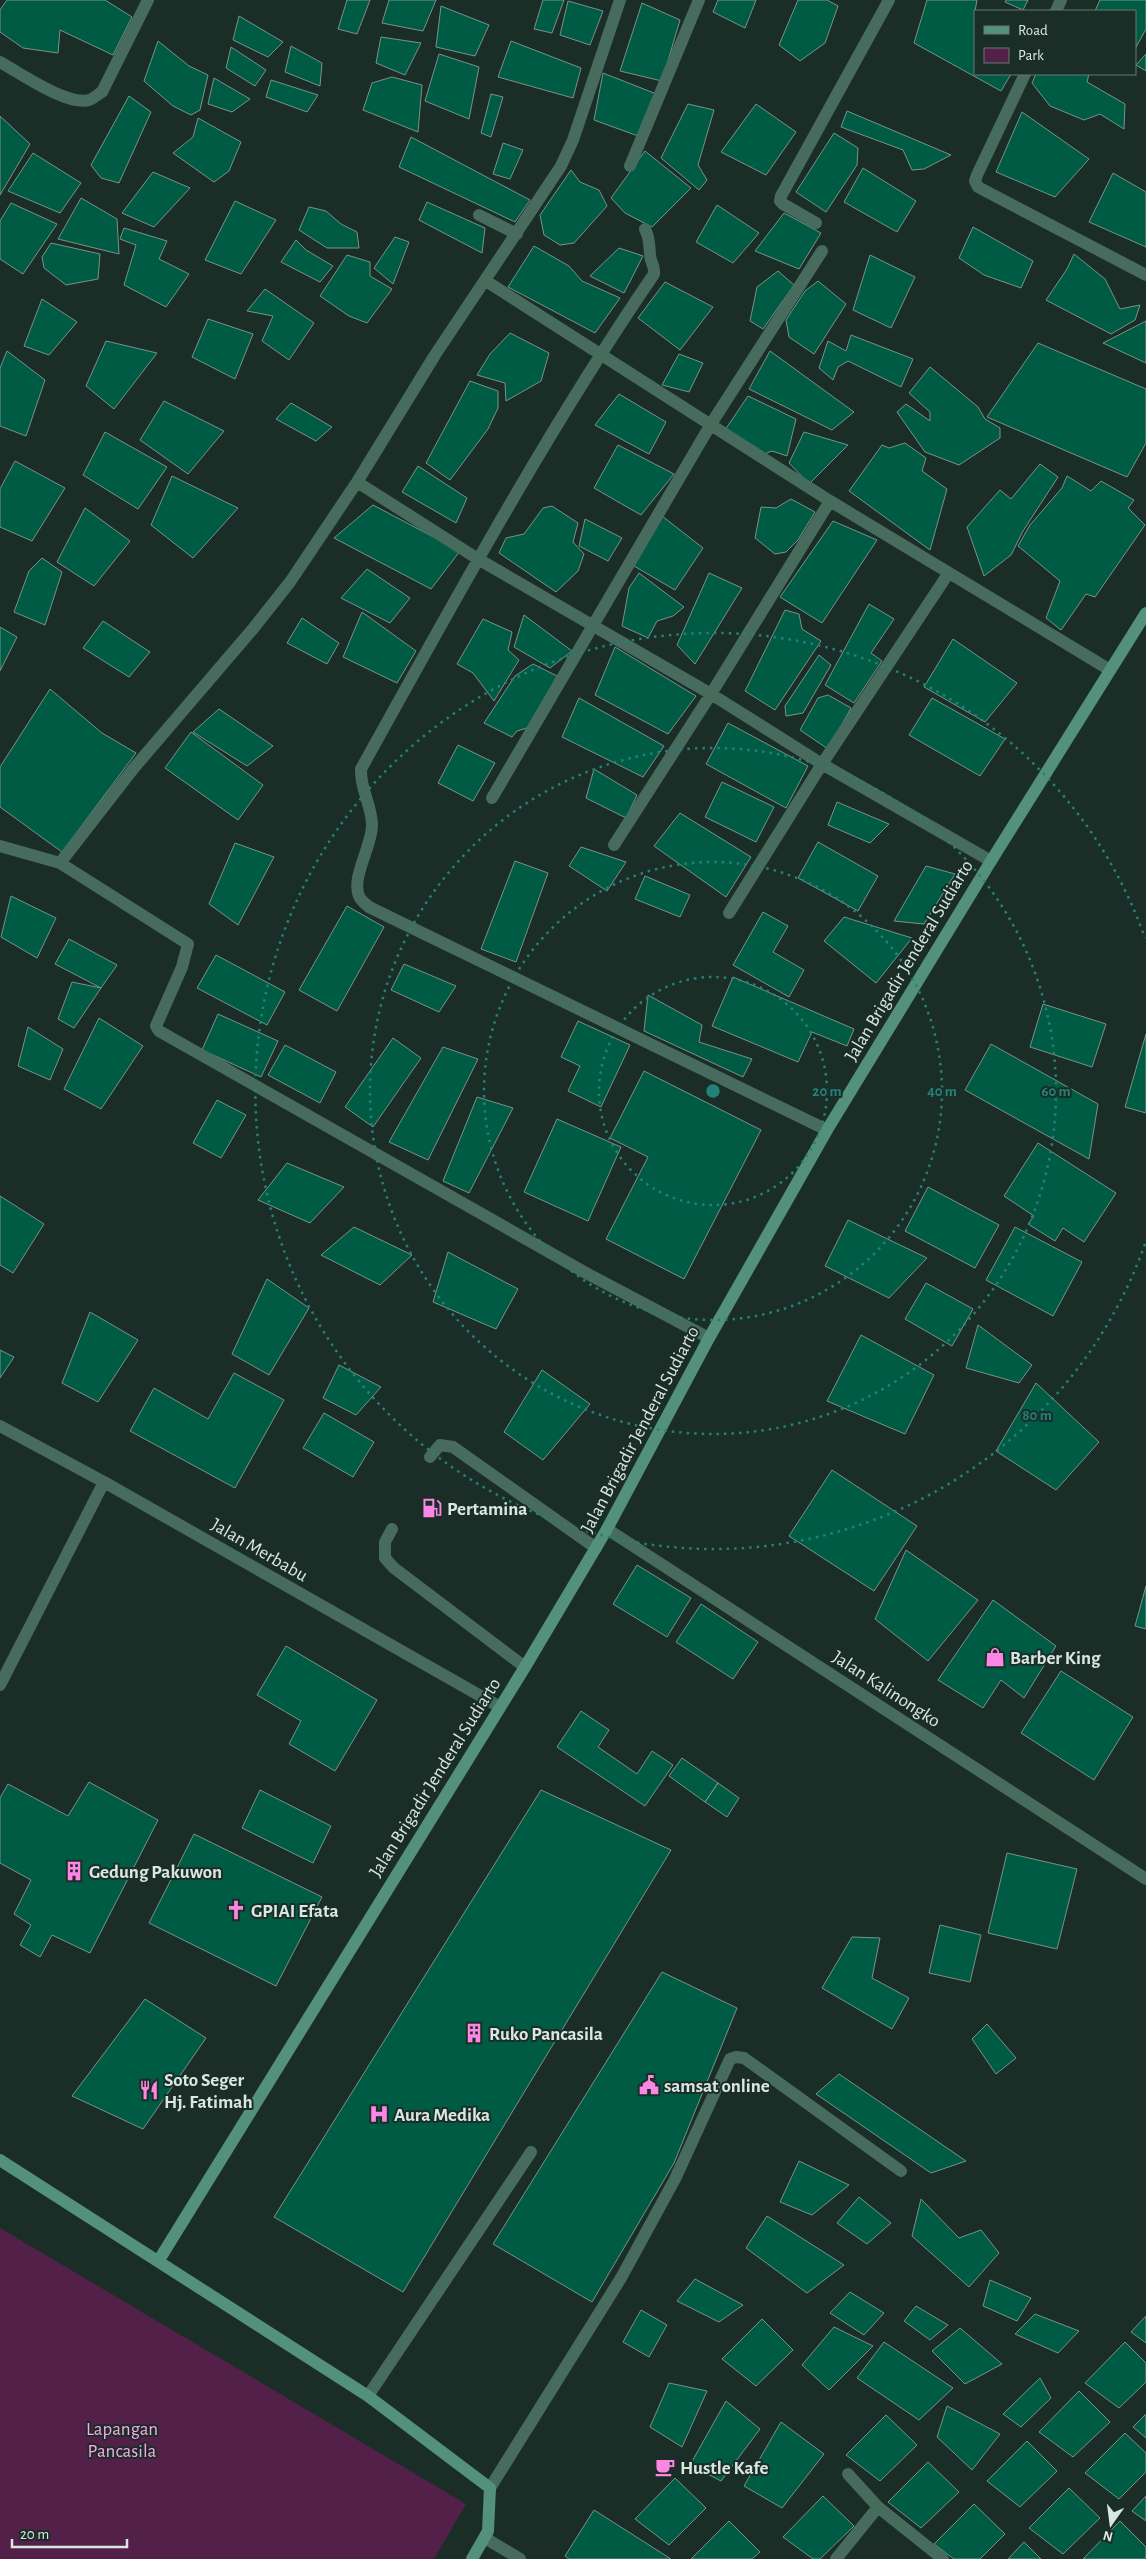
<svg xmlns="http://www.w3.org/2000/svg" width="1146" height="2559" viewBox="0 0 1146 2559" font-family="'Alegreya Sans',sans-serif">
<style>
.green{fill:#532049}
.building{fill:#005b45;stroke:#7a9288}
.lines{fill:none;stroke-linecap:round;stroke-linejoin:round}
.lane{stroke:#476c5e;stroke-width:12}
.street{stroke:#476c5e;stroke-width:12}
.secondary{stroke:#54917c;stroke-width:12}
.ring{fill:none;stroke:#23817a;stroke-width:2.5;stroke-dasharray:2.5 5}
.labels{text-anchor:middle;stroke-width:4;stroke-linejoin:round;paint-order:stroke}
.street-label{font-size:19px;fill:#d9e6e1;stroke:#1a2e27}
.poi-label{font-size:19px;font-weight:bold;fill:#d9e6e1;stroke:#1a2e27;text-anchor:start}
.park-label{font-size:19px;fill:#ffa5ea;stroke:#1a2e27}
.centre{fill:#23817a;stroke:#1a2e27;stroke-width:2.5}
.ring-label{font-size:15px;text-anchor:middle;font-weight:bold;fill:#23817a;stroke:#1a2e27;stroke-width:4;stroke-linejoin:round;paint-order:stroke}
</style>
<rect width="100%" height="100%" fill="#1a2e27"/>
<path class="green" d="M0,2228L466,2504L434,2559H0Z"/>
<path class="building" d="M7,0H105L132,17L113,55L60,30L58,53L23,48L0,32V10Z
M347,0H370L357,34L338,29Z
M389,0H436L423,31L382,23Z
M543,0H564L552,33L534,29Z
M718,0H756L745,28L713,12Z
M798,0H827L838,6L825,43L800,61L779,45Z
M927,0H977L975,11V74H1011L1001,91L914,43Z
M1006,0H1028L1023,10L1005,2Z
M1100,0H1146V29L1135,49V11H1095Z
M568,1L603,11L590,45L560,35Z
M642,3L680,20L662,81L620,71Z
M441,6L489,25L475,56L436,47Z
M239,16L283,42L268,57L233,40Z
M381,37L421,43L405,75L376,63Z
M158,41L189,66L208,75L200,110L191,115L173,106L144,81Z
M511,41L581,68L573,98L498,77Z
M291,46L322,63L320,86L285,72Z
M231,47L266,70L255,86L226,68Z
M439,54L479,67L469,119L425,101Z
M1146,54V71L1136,65Z
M603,73L659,95L641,137L594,120Z
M1036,74H1089L1087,82L1125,104L1124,129L1100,114L1084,120L1050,106L1032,83Z
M392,77L422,85L418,132L363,110L372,83Z
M214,78L250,99L232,112L208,104Z
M271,80L318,95L307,112L266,97Z
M491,94L503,97L491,137L481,133Z
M129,96L151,112L119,183L101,178L91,165Z
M688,104L714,110L698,165L707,180L699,190L661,158Z
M756,104L796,132L766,175L721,152Z
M847,111L951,155L924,169L912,170L903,150L841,127Z
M1022,112L1089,159L1055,197L996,172Z
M0,116L30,144L0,195Z
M198,118L241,142L229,171L214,182L173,153L193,137Z
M834,133L858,148L857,165L826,212L796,192Z
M411,137L530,200L515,222L399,167Z
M503,143L523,150L510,179L493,174Z
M645,151L691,188L652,227L625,213L611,198Z
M33,153L81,183L60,213L8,191Z
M863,168L916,201L897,232L844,202Z
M571,170L580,182L599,190L607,206L574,243L560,245L544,235L540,215Z
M153,172L190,188L154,227L122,213Z
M1113,173L1146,192V247L1089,222Z
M81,198L117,219L119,254L58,239Z
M235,201L276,220L241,274L205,260Z
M427,202L485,228L482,253L419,220Z
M11,203L57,224L23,274L0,259V221Z
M717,205L759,233L733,263L696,242Z
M309,207L326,211L341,224L357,232L359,248H327L299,230Z
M784,213L821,233L799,269L755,251Z
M973,227L1033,261L1021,288L984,275L959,258Z
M124,228L167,241L159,259L189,274L166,307L124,285L136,245L120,239Z
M395,237L409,242L393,284L374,268Z
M296,240L306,250L333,266L320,282L281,262Z
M51,243L100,254L98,279L66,285L44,268L42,257Z
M534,246L569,266L582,281L620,298L595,333L508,287Z
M619,248L643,256L624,293L590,276Z
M1074,254L1105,279L1120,309L1140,305L1135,320L1111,334L1046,300L1067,269Z
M347,255L370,262V276L392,289L367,323L349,316L320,296Z
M870,255L915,277L891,328L853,310Z
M778,271L794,285L763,329L750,321L757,287Z
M818,281L846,304L814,354L789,337L786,320L805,291Z
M665,282L713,307L680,350L638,318Z
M265,289L314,323L289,360L262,341L273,316L247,311Z
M42,299L77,322L49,355L24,346Z
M208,319L253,334L235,379L192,357Z
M1146,321V363L1103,343Z
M510,333L549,353L541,381L506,401L505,383L477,375L490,354Z
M851,335L913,359L901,387L848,361L838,367L833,380L819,368L828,341L846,351Z
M106,341L157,353L114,409L86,386Z
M1038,343L1146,389V443L1127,477L987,417Z
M7,351L45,380L26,436L0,426V368Z
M770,351L854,412L832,430L749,389Z
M679,354L703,363L689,392L662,385Z
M930,367L978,407L985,419L1000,428V438L959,465L925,452L897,412L906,404L930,421V412L909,393Z
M470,381L498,391V408L488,429L450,480L426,463Z
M619,394L666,422L649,454L595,425Z
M748,396L796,419L787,456L772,451L762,455L725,430Z
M164,401L224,431L188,474L140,440Z
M291,403L332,427L316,441L276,419Z
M105,432L167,467L138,509L83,475Z
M804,432L848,445L809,484L789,463Z
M905,443L926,458L922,471L947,489L930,550L849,491L882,445L889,448Z
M618,445L674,474L641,515L594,488Z
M15,461L65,488L32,541L0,527V489Z
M1040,464L1058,477L1023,531L1011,555L984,576L967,527L1000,490L1011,499Z
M418,466L467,498L456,523L402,492Z
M172,476L238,508L193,558L151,525Z
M1067,476L1091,491L1101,481L1134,500L1128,508L1145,525L1095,597L1086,594L1061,630L1046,618L1060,581L1018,546L1030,525L1062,488Z
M791,499L815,512L798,540L786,552L775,554L755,538L761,507L776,508Z
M373,505L460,551L431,589L334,538Z
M552,506L578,523L573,542L584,554L578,571L556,592L499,553L506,538L524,534L543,508Z
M85,508L130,541L94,586L57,562Z
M662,516L703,548L675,590L634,566Z
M585,519L622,538L608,561L579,546Z
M833,521L877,540L822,623L780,597Z
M42,558L62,572L45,625L14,612L29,571Z
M367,569L410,598L390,623L341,598Z
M639,573L684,607L673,616L657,621L648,638L622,626L629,588Z
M709,573L742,588L695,664L677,645Z
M869,604L894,619L871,653L882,661L854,703L825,685Z
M785,610L799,614L802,629L821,641L775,710L745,691Z
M362,612L416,651L397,683L343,657Z
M524,615L572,651L550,668L514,647Z
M302,618L339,643L327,664L287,643Z
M483,619L512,632L508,650L519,660L494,701L473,673L457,664Z
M103,621L150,652L129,677L83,648Z
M0,627L17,637L0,671Z
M953,639L1017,683L985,722L924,687Z
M615,647L696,696L668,734L595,695Z
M819,655L831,665L803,713L786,716L785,706Z
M533,664L557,676L530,727L517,731L512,737L484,723L515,676Z
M50,689L102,733L136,753L62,852L0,807V767Z
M828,695L851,708L828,749L800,730L818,698Z
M579,698L664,746L643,777L562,737Z
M932,698L1005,739L980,776L909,735Z
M219,709L273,746L247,766L193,732Z
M728,723L808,766L786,808L706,764Z
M191,732L263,785L238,820L165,768Z
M458,745L495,763L473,801L438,783Z
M594,769L637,795L626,818L586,798Z
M722,782L774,807L756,842L705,817Z
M837,802L889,824L870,843L828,825Z
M680,813L751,857L726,897L654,846Z
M818,842L878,876L858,911L798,878Z
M235,843L274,857L238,925L209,904Z
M581,847L626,862L607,891L569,866Z
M515,861L548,873L516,962L481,949Z
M926,866L955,874L924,924L894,921Z
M645,876L690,895L680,917L635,899Z
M11,896L56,918L37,958L1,937Z
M347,906L384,927L337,1011L299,990Z
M763,912L788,926L773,952L804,970L789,997L733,965Z
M844,917L912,938L876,983L824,941Z
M69,939L117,965L101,988L55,964Z
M216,955L285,992L267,1025L197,988Z
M404,964L456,986L439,1012L391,990Z
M733,977L854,1029L847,1046L812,1032L798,1062L712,1026Z
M72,982L101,988L74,1028L58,1019Z
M648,995L702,1025L699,1042L752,1059L743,1077L644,1031Z
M1043,1004L1106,1024L1092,1067L1030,1047Z
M218,1014L278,1041L261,1077L202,1050Z
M99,1018L143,1046L101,1109L64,1089Z
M578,1021L630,1045L601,1107L568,1091L580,1066L561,1057Z
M28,1027L63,1049L50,1080L18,1066Z
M1146,1034V1113L1125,1107Z
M393,1038L421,1058L373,1127L345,1107Z
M991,1044L1098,1104L1089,1159L965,1090Z
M285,1045L336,1072L320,1103L268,1075Z
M443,1047L478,1059L428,1160L389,1142Z
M644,1071L761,1130L684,1279L606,1239L648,1157L610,1138Z
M477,1097L513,1108L469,1193L443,1181Z
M217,1100L246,1115L221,1158L193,1143Z
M557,1119L621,1147L588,1221L524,1192Z
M1038,1143L1116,1193L1084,1242L1063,1228L1055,1241L1028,1224L1034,1216L1004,1196Z
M287,1163L344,1187L310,1223L258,1200Z
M928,1187L999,1225L975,1268L905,1231Z
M0,1196L44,1224L13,1273L0,1265Z
M848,1220L927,1258L889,1298L825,1266Z
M354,1227L412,1255L380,1285L321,1255Z
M1015,1227L1082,1262L1053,1316L986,1280Z
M448,1252L518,1289L496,1329L433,1302Z
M267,1279L309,1308L269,1375L232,1354Z
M926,1283L973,1309L952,1346L905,1319Z
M90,1312L138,1340L98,1402L62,1383Z
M978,1325L1032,1365L1019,1383L966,1368Z
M861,1335L934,1375L905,1434L827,1401Z
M0,1350L14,1357L0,1378Z
M339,1365L381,1387L356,1415L323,1398Z
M542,1370L590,1404L543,1460L504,1432Z
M234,1373L284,1400L235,1488L130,1431L154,1388L208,1419Z
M1036,1383L1099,1442L1056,1490L996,1451Z
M324,1413L374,1442L353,1477L303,1448Z
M832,1470L917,1526L874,1591L789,1536Z
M906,1550L978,1600L928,1661L875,1619Z
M637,1565L691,1598L667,1637L613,1604Z
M1146,1586V1629L1135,1626Z
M993,1600L1056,1646L1024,1698L1001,1680L983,1708L938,1680Z
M701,1604L758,1642L733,1679L676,1642Z
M286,1646L377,1700L335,1771L289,1744L301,1721L257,1695Z
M1061,1671L1133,1717L1094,1780L1021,1733Z
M581,1711L609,1730L598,1747L637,1774L652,1751L673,1765L645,1806L557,1747Z
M682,1758L718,1783L705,1802L669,1776Z
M89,1782L158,1820L90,1953L52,1935L40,1957L20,1945L31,1925L14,1914L31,1880L0,1863V1798L8,1784L68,1816Z
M718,1783L739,1798L727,1817L705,1802Z
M260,1790L331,1826L313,1863L242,1828Z
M541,1790L671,1850L403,2292L274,2217Z
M194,1834L322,1897L276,1986L149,1923Z
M1007,1853L1077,1869L1057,1949L988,1933Z
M940,1925L981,1935L970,1982L929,1973Z
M852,1937L880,1938L872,1978L909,1998L892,2029L822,1988Z
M662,1972L737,2008L674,2163L592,2302L493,2244Z
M145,1999L206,2038L143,2129L72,2096Z
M987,2024L1016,2058L996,2074L972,2039Z
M839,2074L966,2161L931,2173L816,2094Z
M799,2161L849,2185L812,2215L780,2202Z
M859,2197L891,2223L867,2244L837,2223Z
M921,2199L959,2238L981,2230L999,2253L969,2287L912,2236Z
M767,2216L844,2265L807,2293L746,2248Z
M695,2279L743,2305L719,2322L677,2301Z
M990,2280L1031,2298L1017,2321L983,2306Z
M850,2292L884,2313L864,2335L830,2313Z
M916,2306L948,2325L930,2340L904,2321Z
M641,2310L667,2325L649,2357L623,2342Z
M1035,2314L1079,2331L1058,2353L1015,2334Z
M1146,2316V2343L1131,2332Z
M762,2319L793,2350L756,2386L722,2359Z
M834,2327L873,2346L829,2390L802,2365Z
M960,2328L1002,2364L965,2384L932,2351Z
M884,2342L953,2388L919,2420L857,2378Z
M1125,2342L1146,2363V2382L1119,2408L1085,2383Z
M1040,2378L1051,2398L1021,2427L1003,2414Z
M669,2383L707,2391L682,2447L650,2427Z
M1079,2391L1110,2422L1073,2457L1039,2432Z
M726,2401L760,2429L721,2481L690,2465Z
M947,2406L1000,2434L972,2470L937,2437Z
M1146,2414V2438L1133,2427Z
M886,2415L917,2445L880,2481L846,2455Z
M781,2422L824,2454L782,2508L744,2486Z
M1125,2433L1146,2453V2472L1119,2499L1085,2473Z
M1027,2441L1057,2471L1020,2507L987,2481Z
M928,2462L959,2492L921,2528L888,2502Z
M675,2478L706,2508L669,2545L635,2519Z
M1069,2488L1100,2518L1063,2554L1029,2528Z
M823,2496L854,2526L820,2559H813L783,2537Z
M1146,2496V2521L1132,2511Z
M974,2504L1005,2534L980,2559H954L934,2544Z
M594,2510L671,2559H569L565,2556Z
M729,2521L760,2552L752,2559H691Z
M1120,2521L1146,2547V2557L1144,2559H1083Z
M1024,2542L1041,2559H1008Z"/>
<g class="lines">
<path class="lane" d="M430,1457L440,1445L453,1447L596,1548
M392,1529L385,1542V1558L394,1568L525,1667
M368,2396L531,2152"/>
<path class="street" d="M1056,11L1061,0
M0,62C20,73 67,106 89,100C93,99 98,94 102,92L148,0
M1025,74L977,175L975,181L978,187L1146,275
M630,166L699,0
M479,215L517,234
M816,223L783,204L780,201L781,196L889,0
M645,229C650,239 649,244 650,254C650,263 655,264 654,274C546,432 454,602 361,769C360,789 372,806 372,825C372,846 351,878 359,896C360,900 366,904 369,907L827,1130
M486,281L830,501L1110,670
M357,482L478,559L711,694L822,764L991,861
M492,798L711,424L822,251
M614,845L711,694L830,501
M0,846L60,863L133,769L252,630L290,582L357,482L435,355L561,166L573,140L620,0
M60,863L188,944L182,967L156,1026L159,1031L586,1273L709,1338
M729,913L822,764L948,574
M0,1426L104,1482L500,1707
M607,1529L1146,1879
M0,1685L104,1482
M848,2474L878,2507L943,2559
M490,2488L621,2278L675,2179L730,2059L736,2057L744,2058L901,2171
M485,2538L520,2559
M836,2559L878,2507"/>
<path class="secondary" d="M0,2160L368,2396L490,2488L488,2531L472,2559
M159,2260L525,1667L607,1529L709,1338L827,1130L991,861L1146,613"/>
</g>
<g class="ring">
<circle cx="713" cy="1091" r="114"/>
<circle cx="713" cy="1091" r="229"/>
<circle cx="713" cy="1091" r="343"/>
<path d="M1145 1244A458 458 0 1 1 1145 938"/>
</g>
<defs>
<symbol id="fuel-bare" viewBox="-9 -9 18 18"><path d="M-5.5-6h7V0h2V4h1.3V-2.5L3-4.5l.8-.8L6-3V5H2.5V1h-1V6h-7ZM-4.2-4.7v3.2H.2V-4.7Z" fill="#fc86e3" stroke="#1a2e27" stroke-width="2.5" paint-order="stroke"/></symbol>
<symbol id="shop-bare" viewBox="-9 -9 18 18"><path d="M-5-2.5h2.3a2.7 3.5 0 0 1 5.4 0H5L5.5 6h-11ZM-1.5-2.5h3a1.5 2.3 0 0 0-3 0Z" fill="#fc86e3" stroke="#1a2e27" stroke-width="2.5" paint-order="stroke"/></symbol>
<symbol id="building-bare" viewBox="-9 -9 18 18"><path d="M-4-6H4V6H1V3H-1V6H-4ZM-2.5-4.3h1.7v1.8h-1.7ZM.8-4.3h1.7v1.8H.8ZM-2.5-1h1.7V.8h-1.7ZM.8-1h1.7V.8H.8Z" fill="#fc86e3" stroke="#1a2e27" stroke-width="2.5" paint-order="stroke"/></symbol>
<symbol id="church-bare" viewBox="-9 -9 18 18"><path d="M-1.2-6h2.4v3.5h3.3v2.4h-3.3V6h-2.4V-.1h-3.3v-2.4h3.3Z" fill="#fc86e3" stroke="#1a2e27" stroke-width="2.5" paint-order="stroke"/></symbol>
<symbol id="civic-bare" viewBox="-9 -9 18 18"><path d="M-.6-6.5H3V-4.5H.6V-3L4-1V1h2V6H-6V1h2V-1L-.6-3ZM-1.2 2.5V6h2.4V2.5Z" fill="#fc86e3" stroke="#1a2e27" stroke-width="2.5" paint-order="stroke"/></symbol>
<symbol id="restaurant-bare" viewBox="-9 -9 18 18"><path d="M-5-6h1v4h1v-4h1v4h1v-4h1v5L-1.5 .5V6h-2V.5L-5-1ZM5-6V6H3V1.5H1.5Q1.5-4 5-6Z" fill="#fc86e3" stroke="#1a2e27" stroke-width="2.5" paint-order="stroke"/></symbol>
<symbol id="hospital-bare" viewBox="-9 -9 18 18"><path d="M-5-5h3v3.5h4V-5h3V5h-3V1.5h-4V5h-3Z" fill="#fc86e3" stroke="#1a2e27" stroke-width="2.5" paint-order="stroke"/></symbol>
<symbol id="cafe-bare" viewBox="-9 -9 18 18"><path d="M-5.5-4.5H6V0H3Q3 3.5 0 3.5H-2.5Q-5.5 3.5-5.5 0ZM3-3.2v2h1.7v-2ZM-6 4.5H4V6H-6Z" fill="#fc86e3" stroke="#1a2e27" stroke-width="2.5" paint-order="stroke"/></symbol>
</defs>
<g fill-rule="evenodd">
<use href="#fuel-bare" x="418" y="1494" width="28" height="28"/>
<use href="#shop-bare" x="981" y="1643" width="28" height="28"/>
<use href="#building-bare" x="60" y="1857" width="28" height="28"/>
<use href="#church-bare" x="222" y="1896" width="28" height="28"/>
<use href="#building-bare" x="460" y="2019" width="28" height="28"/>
<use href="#civic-bare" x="635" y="2071" width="28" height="28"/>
<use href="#restaurant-bare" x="135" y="2076" width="28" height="28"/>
<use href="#hospital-bare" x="365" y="2100" width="28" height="28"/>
<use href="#cafe-bare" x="651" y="2453" width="28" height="28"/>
</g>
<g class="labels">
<g class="street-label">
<text transform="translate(908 960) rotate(-59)" y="7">Jalan Brigadir Jenderal Sudiarto</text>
<text transform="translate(639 1429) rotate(-62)" y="7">Jalan Brigadir Jenderal Sudiarto</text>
<text transform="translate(260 1549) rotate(30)" y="7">Jalan Merbabu</text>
<text transform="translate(887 1688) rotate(33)" y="7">Jalan Kalinongko</text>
<text transform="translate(434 1777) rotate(-58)" y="7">Jalan Brigadir Jenderal Sudiarto</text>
</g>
<g class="poi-label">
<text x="447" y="1515">Pertamina</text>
<text x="1010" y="1664">Barber King</text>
<text x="89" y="1878">Gedung Pakuwon</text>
<text x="251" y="1917">GPIAI Efata</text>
<text x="489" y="2040">Ruko Pancasila</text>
<text x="164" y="2086">Soto Seger<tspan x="164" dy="22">Hj. Fatimah</tspan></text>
<text x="664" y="2092">samsat online</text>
<text x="394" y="2121">Aura Medika</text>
<text x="680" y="2474">Hustle Kafe</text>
</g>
<g class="park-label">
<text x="122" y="2435">Lapangan<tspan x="122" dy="22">Pancasila</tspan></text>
</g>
</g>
<circle cx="713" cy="1091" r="8" class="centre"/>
<g class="ring-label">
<text x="827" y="1096">20 m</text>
<text x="942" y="1096">40 m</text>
<text x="1056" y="1096">60 m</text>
<text x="1037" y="1420">80 m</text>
</g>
<rect x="974" y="10" width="162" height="65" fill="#1a2e27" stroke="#667871"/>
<rect x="984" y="26" width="25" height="8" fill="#54917c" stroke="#667871"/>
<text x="1018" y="35" font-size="15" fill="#d9e6e1">Road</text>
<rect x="984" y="48" width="25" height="15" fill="#532049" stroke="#667871"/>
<text x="1018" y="60" font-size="15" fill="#d9e6e1">Park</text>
<g transform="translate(1111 2524) rotate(194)" stroke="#1a2e27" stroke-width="4" paint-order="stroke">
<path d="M0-4L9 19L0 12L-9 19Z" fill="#d9e6e1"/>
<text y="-8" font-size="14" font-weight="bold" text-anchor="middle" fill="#d9e6e1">N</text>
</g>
<path d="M12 2539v8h115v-8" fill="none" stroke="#d9e6e1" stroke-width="2.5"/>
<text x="20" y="2539" font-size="15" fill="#d9e6e1" stroke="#1a2e27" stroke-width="4" paint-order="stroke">20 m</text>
</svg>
